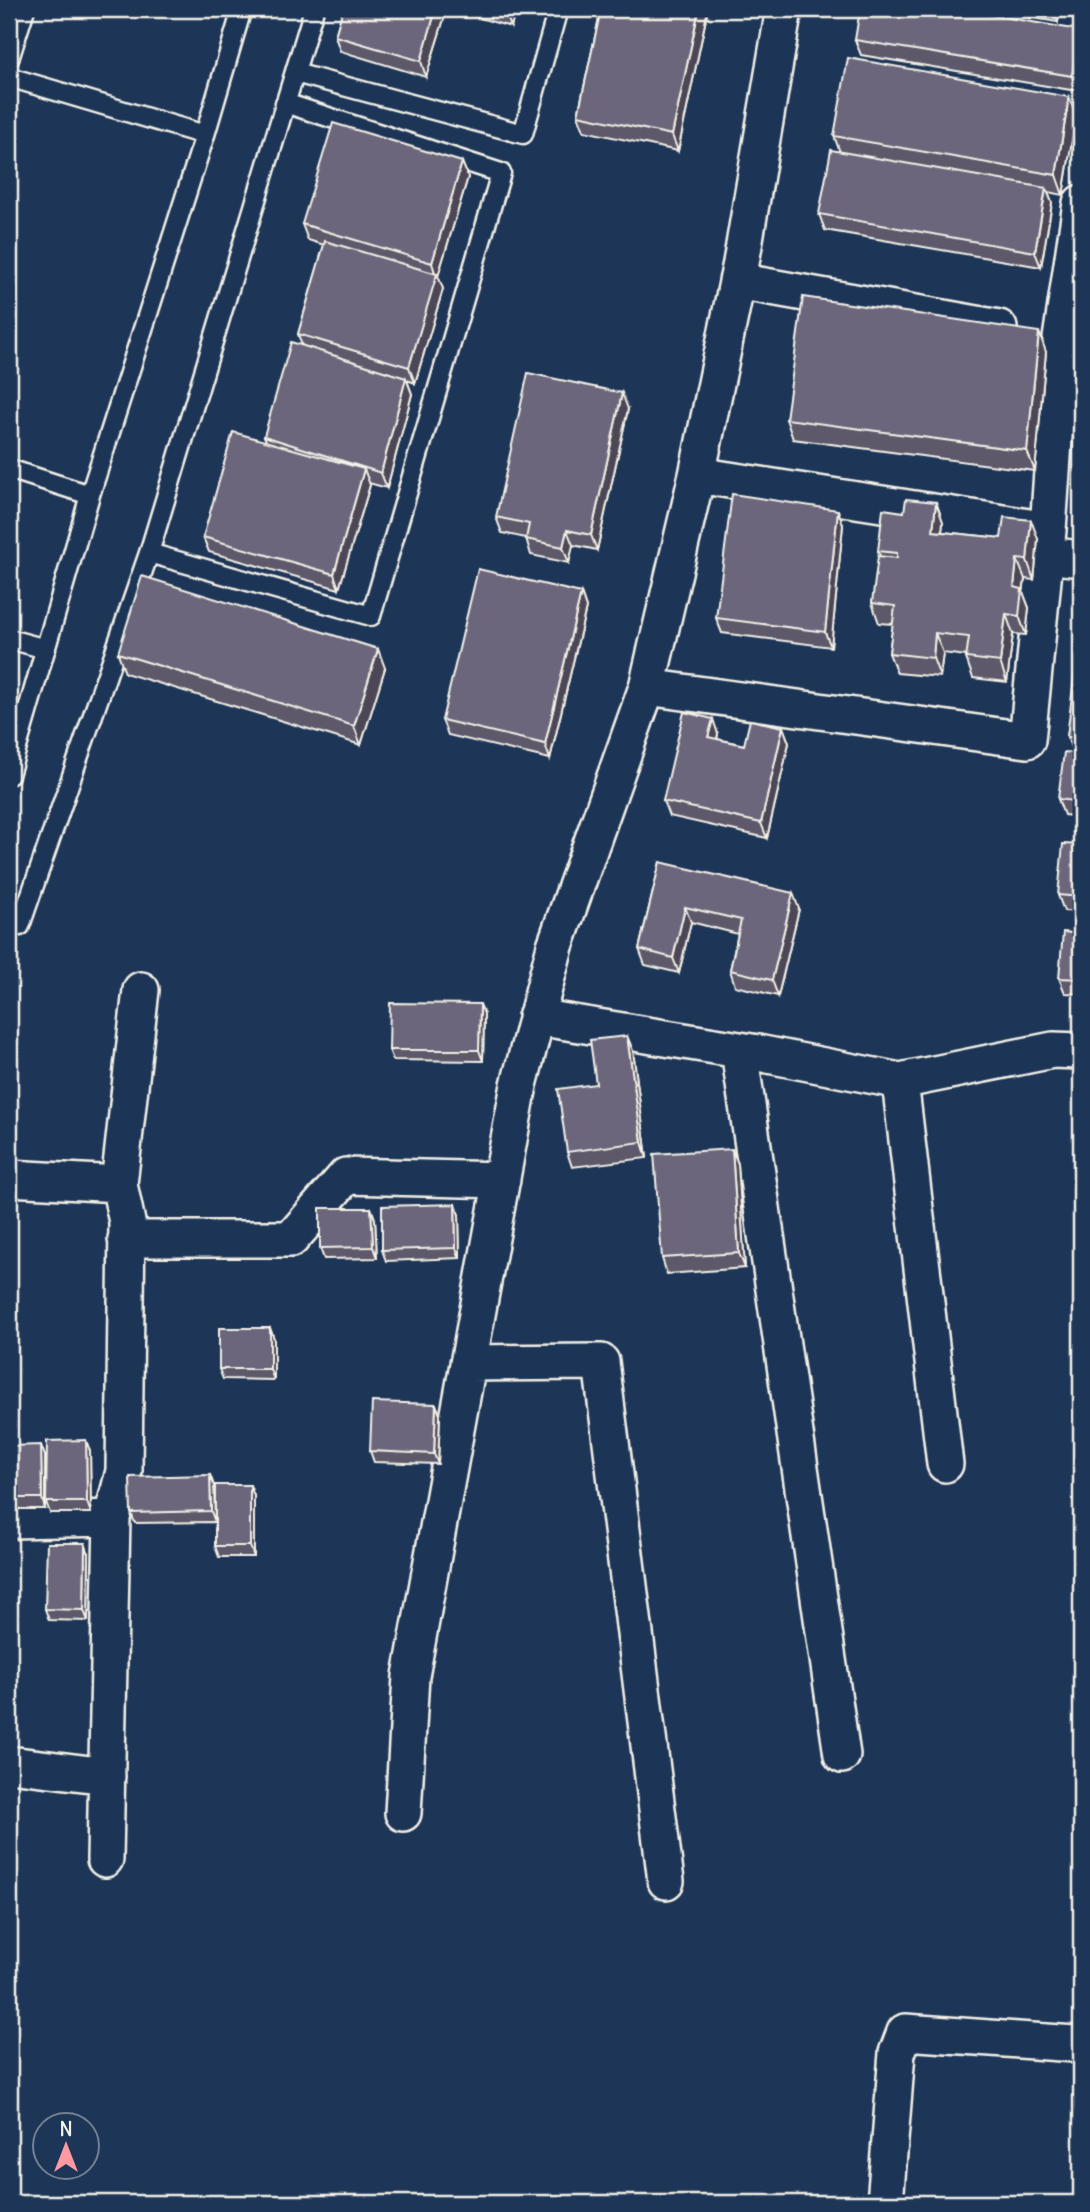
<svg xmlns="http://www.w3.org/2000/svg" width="1090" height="2212" viewBox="0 0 1090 2212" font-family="Delius,sans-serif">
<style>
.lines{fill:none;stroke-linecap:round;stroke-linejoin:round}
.lane-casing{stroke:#f4f1e8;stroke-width:23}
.street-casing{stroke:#f4f1e8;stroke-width:40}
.lane{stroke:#1d3557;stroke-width:18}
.street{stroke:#1d3557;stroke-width:35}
.wall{fill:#5d586a;stroke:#f4f1e8;stroke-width:2}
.shaded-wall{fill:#4c4756;stroke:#f4f1e8;stroke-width:2}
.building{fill:#6c667b;stroke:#f4f1e8;stroke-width:2}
</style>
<rect width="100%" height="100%" fill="#1d3557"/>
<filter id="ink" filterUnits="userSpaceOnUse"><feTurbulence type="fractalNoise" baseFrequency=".0143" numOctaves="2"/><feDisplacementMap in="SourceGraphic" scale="14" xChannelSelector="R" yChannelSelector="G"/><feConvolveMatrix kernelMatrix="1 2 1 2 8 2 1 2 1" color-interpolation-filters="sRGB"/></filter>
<g filter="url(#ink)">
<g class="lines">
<defs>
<path id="lane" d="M9,59L25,9
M295,73L523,134L558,9
M9,77L205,135
M9,469L90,495
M149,553L371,616L501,173L285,103
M9,639L46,649
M9,775L90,495L205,135L242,9
M20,926L149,553L314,9"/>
<path id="street" d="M737,281L999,328
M697,475L1048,530
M1046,555L1081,559
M647,687L1027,740L1048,530L1061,339L1081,203
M536,1017L758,1053L900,1081L1053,1050L1081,1051
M739,1050L842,1755
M900,1081L945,1464
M9,1178L119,1184
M126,1239H291L346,1176L502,1180
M468,1363L601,1362L666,1881
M9,1520L112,1518L124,1471L127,1222L119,1184L141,990
M9,1764L107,1776
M403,1813L411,1676L519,1085L555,946L647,687L697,475L741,263L784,9
M105,1859L112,1518
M885,2203L897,2053L905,2032L1075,2044L1081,2047"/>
</defs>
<use href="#lane" class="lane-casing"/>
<use href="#street" class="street-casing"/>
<use href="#lane" class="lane"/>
<use href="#street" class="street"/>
</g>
<path class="wall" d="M343,9H447L426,77L340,51L335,36Z
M461,9H516L511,27L462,13Z
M601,9H708L678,151L584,131L578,115Z
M1025,9H1060L1058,22L1028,17Z
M1079,30L1081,35V67L1077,91L861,55L855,40Z
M1076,116L1063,195L1048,192L1052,203L1041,267L825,230L819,214L840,152L834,136Z
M462,162L468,177L438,276L443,289L415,383L407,380L412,394L387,488L369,483L370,485L339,589L209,552L203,537L266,441L264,436L302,346L298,334L324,245L308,240L302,224Z
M1046,352L1035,471L793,439L786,419Z
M628,409L597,550L573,545L569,563L531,555L526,538L502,533L496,517Z
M936,502L943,522L942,532L1001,538L1038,539L1034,580L1025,579L1023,592L1029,608L1026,635L1013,634L1007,682L973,678L966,658V656L943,653L940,677L897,673L889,653L893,624L879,623L872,603L880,556L878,551L904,512Z
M843,525L831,647L722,633L716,618Z
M581,593L586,608L550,759L448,735L442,720Z
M1081,651V753L1073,752L1067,737Z
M118,653L385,668L361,745L125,673Z
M783,727L789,743L767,838L669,816L663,801L718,734L717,739L744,745Z
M1081,754V817L1064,815L1058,799Z
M1081,845V912L1064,911L1058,895Z
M660,862L799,909L778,996L735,986L730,970L738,934L691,922L679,973L645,965L639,949Z
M1081,934V994L1065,993L1059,978Z
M484,1014L483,1061L393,1060L389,1050Z
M627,1036L633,1051L647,1158L572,1167L567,1152L596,1084Z
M738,1164L745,1268L667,1274L662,1258Z
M455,1204L459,1215L460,1258L386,1261L382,1250Z
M371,1208L375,1219L377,1258L324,1259L320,1248Z
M270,1328L274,1339V1380L223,1379L219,1369Z
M440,1415L438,1464L374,1462L370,1451Z
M9,1446L45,1456V1509H9Z
M90,1451L91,1513H50L46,1502Z
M210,1475L214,1486L215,1520L254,1496V1557H219L215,1546V1522L135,1523L131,1513Z
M89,1554L88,1621L49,1620L45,1609Z"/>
<path class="shaded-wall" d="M436,9H447L426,77L421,61Z
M506,9H516L511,27L505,11Z
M699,9H708L678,151L672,135Z
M1053,9H1060L1058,22Z
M1079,30L1081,35V67L1077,91L1072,76Z
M1069,97L1076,116L1063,195L1056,175Z
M462,162L468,177L438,276L443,289L415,383L409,367L436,276L432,263Z
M1046,188L1052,203L1041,267L1035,252Z
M1039,332L1046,352L1035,471L1027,451Z
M406,378L412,394L387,488L381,473Z
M622,393L628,409L597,550L591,535Z
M364,469L370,485L339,589L334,574Z
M936,502L943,522L940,550L933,531Z
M838,510L843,525L831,647L825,632Z
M1031,520L1038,539L1034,580L1027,560Z
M567,530L573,545L569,563L563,547Z
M1017,559L1025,579L1023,592L1029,608L1026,635L1019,616L1014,587Z
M581,593L586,608L550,759L545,744Z
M1006,614L1013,634L1007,682L1000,662Z
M935,633L943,653L940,677L933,658Z
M378,649L385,668L361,745L354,726Z
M713,719L718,734L714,753L708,737Z
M783,727L789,743L767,838L761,823Z
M793,893L799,909L778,996L772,980Z
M685,907L691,922L679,973L673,958Z
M480,1004L484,1014L483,1061L479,1050Z
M627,1036L633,1051L647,1158L642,1142Z
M732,1149L738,1164L745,1268L739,1253Z
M455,1204L459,1215L460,1258L456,1248Z
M371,1208L375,1219L377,1258L373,1247Z
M270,1328L274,1339V1380L270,1369Z
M436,1404L440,1415L438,1464L434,1454Z
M86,1440L90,1451L91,1513L87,1502Z
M41,1445L45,1456V1509L42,1498Z
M210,1475L214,1486L215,1522L211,1511Z
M250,1485L254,1496V1557L250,1546Z
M85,1543L89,1554L88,1621L84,1610Z"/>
<path class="building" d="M343,9H436L421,61L335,36Z
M601,9H699L672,135L578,115Z
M860,9H956L1079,30L1072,76L855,40Z
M848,58L1069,97L1056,175L834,136Z
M333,123L462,162L432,263L302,224Z
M831,150L1046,188L1035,252L819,214Z
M325,241L437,274L409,367L298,334Z
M803,297L1039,332L1027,451L786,419Z
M291,342L406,378L381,473L264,436Z
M528,373L622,393L591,535L567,530L563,547L526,539L529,524L496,517Z
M233,432L364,469L334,574L203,537Z
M732,494L838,510L825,632L716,618Z
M906,499L936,502L933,531L1001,538L1004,517L1031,520L1027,560L1017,559L1014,587L1022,589L1019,616L1006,614L1000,662L966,658L969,637L935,633L933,658L889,653L895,606L872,603L878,556L897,558V553L878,551L883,509L904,512Z
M478,569L581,593L545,744L442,720Z
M142,576L378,649L354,726L118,653Z
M1077,651H1081V738L1067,737Z
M684,712L713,719L708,737L744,745L750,720L783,727L761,823L663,801Z
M1064,752L1081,754V802L1058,799Z
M1063,844L1081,845V897L1058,895Z
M660,862L793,893L772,980L730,970L741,920L685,907L673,958L639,949Z
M1063,932L1081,934V979L1059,978Z
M390,1003L480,1004L479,1050H389Z
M627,1036L642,1142L567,1152L558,1089L596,1084L590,1040Z
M732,1149L739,1253L662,1258L654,1154Z
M455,1204L456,1248L382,1250V1206Z
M320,1208H371L373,1247L320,1248Z
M219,1328H270V1369H219Z
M372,1402L436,1404L434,1454L370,1451Z
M86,1440L87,1502H46L47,1441Z
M41,1445L42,1498H9V1446Z
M210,1475L211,1511L131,1513L130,1477Z
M215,1485H250V1546H215Z
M47,1543H85L84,1610L45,1609Z"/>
</g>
<rect width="1090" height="2212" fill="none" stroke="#1d3557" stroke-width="35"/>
<rect x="18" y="18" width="1055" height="2177" fill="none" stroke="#f4f1e8" stroke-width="2.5" filter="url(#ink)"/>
<g transform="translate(66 2146)"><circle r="33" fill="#1d3557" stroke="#738091" stroke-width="2"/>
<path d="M0-5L12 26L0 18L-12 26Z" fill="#ff9aa2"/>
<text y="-10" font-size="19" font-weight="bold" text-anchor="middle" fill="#f4f1e8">N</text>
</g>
</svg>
